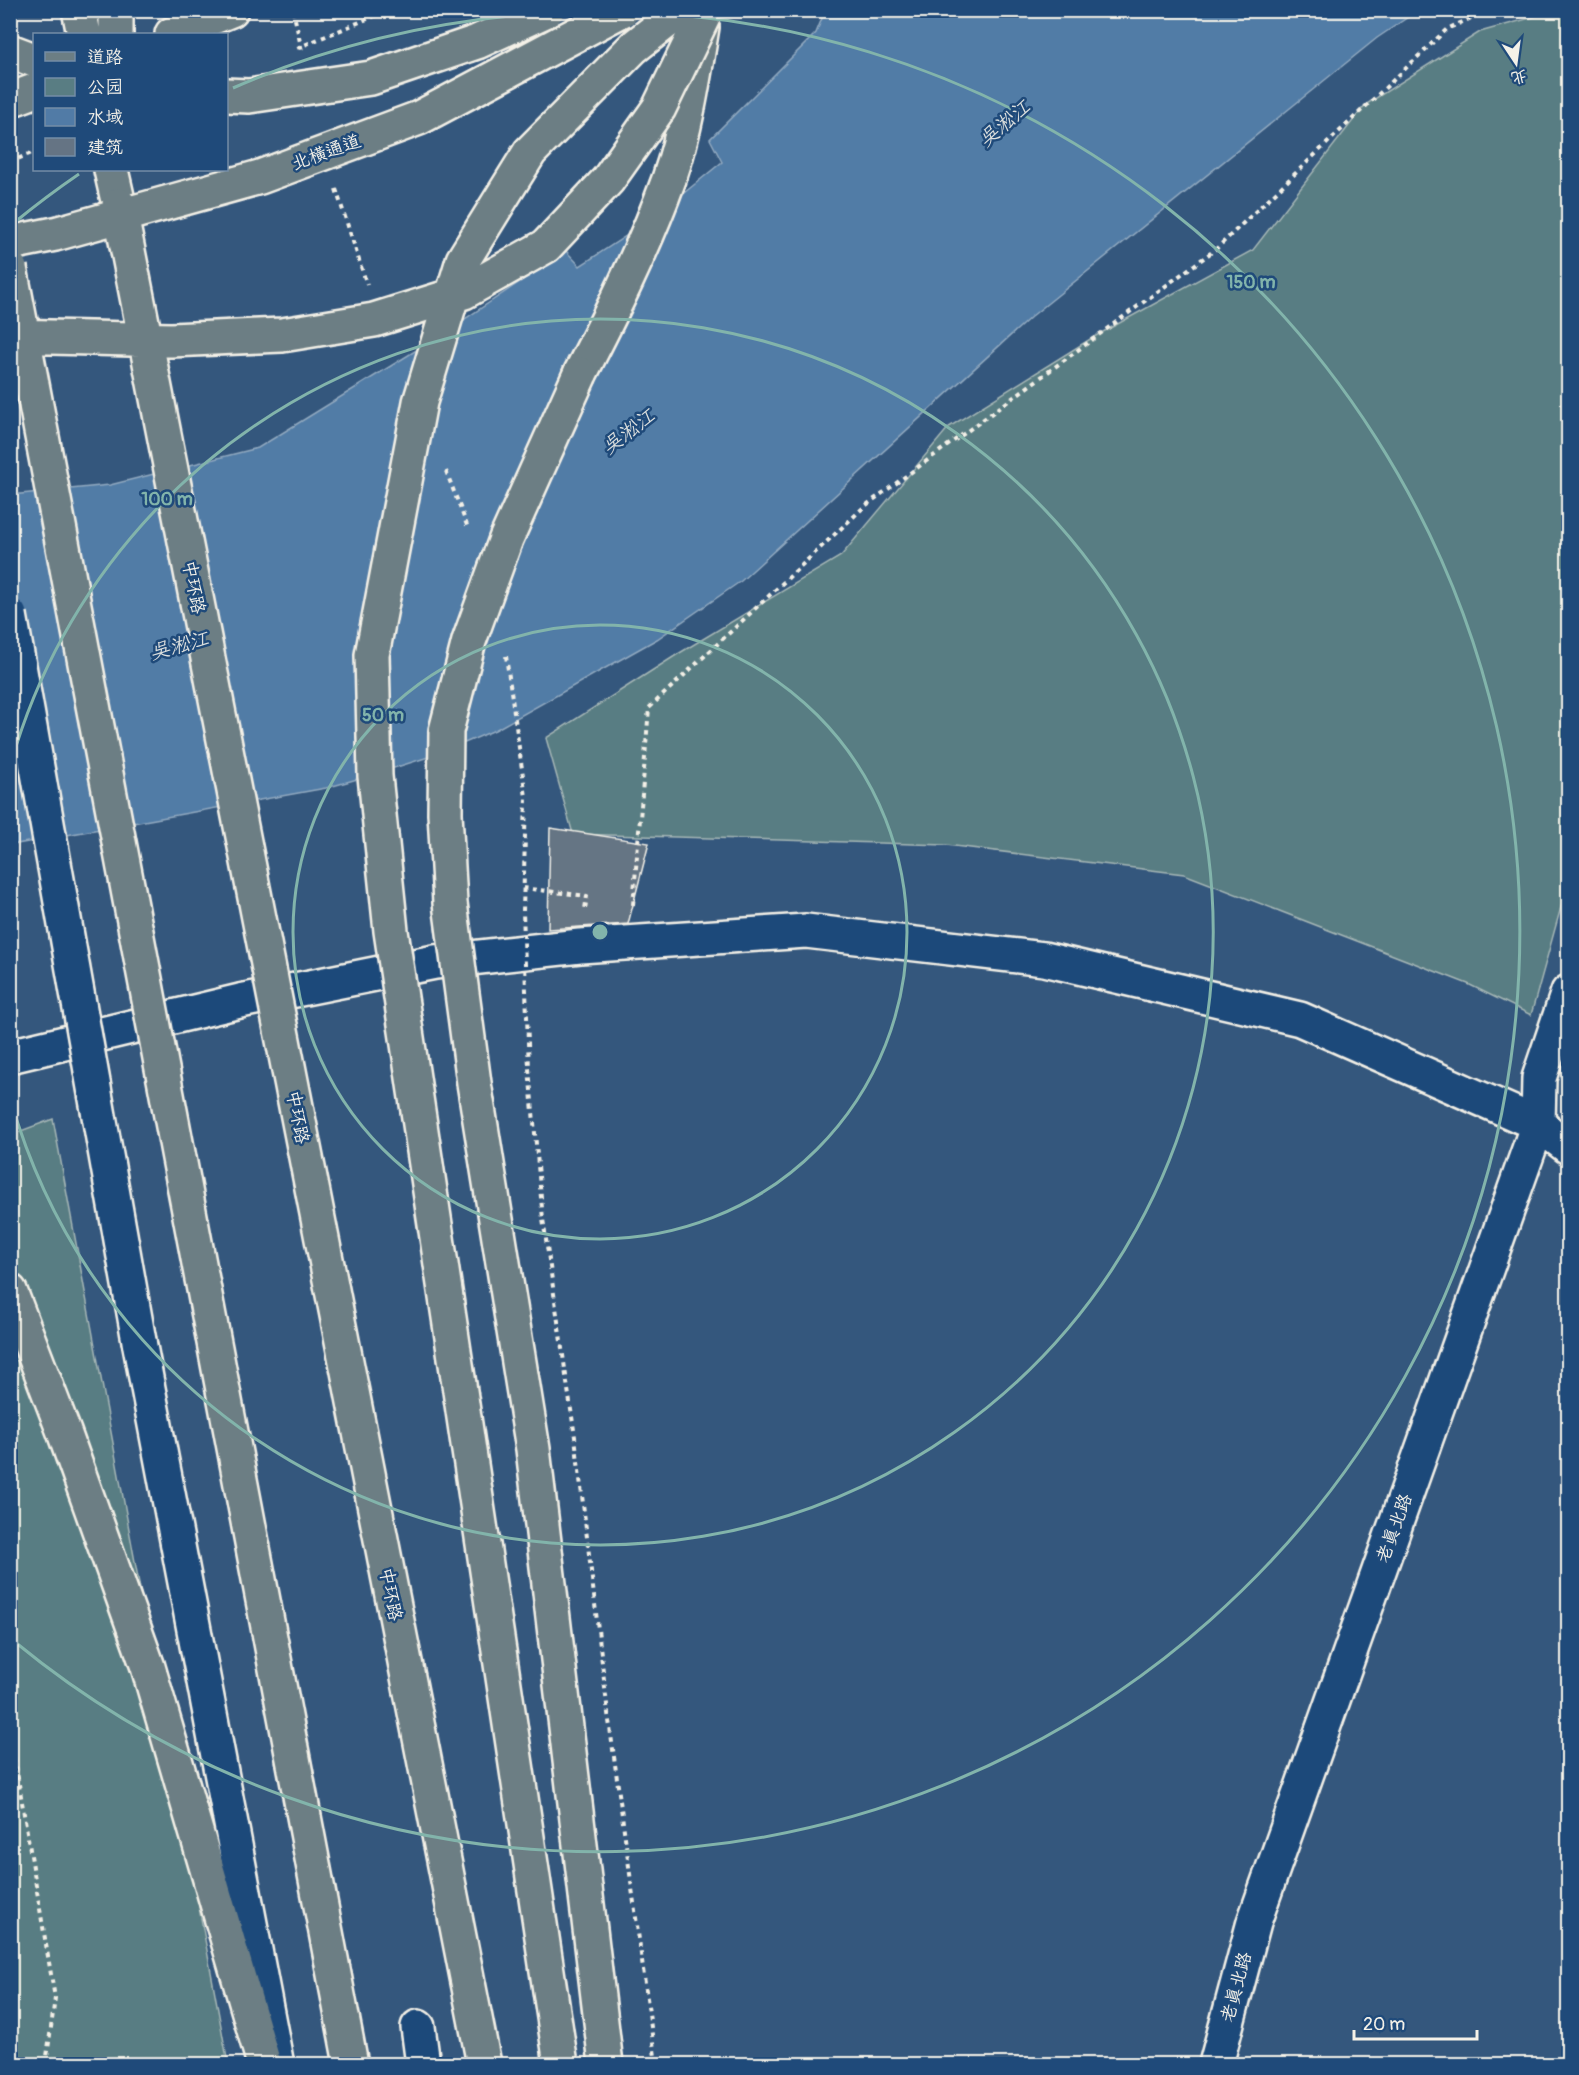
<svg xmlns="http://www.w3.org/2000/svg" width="1579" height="2075" viewBox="0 0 1579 2075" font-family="Pangolin,'LXGW WenKai TC',sans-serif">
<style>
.green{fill:#597d83;stroke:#a6b7b6;stroke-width:1.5}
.water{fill:#517ba6;stroke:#92aac0;stroke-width:1.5}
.building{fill:#657484;stroke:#f4f1e8;stroke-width:1.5}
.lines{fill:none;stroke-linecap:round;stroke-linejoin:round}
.minor-casing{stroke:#f4f1e8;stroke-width:38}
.major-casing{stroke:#f4f1e8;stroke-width:38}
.highway-casing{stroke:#f4f1e8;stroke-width:38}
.path{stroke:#f4f1e8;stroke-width:4;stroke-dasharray:4.5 4.5;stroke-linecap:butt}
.minor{stroke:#1f4a7a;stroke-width:33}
.major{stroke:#6c7e84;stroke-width:33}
.highway{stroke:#6c7e84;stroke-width:33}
.minor-bridge-casing{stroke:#f4f1e8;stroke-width:38;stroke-linecap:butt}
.highway-bridge-casing{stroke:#f4f1e8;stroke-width:38;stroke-linecap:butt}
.path-bridge{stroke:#f4f1e8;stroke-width:4;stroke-dasharray:4.5 4.5;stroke-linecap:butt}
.minor-bridge{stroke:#1f4a7a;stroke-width:33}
.highway-bridge{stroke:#6c7e84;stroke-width:33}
.ring{fill:none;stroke:#82b4ab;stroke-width:3}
.labels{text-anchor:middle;stroke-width:5;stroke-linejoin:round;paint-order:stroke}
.street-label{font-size:18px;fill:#f4f1e8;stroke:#1f4a7a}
.water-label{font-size:20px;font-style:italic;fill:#dcdfde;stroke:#1f4a7a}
.centre{fill:#82b4ab;stroke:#1f4a7a;stroke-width:3}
.ring-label{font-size:18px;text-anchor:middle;font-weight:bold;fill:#82b4ab;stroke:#1f4a7a;stroke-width:5;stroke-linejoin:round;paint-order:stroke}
</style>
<rect width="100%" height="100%" fill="#34577d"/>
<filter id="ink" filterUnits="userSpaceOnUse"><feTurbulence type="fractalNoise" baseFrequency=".0167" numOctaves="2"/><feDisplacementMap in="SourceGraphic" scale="12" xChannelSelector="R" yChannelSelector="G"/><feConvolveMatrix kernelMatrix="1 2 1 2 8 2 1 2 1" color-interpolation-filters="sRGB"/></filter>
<g filter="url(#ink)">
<path class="green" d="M1555,11H1568V882L1531,1015L1468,984L1184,874L946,845L573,834L546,738L678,654L841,556L949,427L1092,338L1253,250L1365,105L1480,32Z
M53,1119L228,2064H11L10,1135Z"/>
<path class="water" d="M825,11H1417L1377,38L1032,316L741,581L657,639L495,730L441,753L378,773L326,788L11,845V495L110,485L258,448L441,335L566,251L580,266L652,219L722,162L710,139L816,33Z"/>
<path class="building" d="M550,828L649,843L628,924L548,929Z"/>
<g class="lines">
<defs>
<path id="minor" d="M10,1056L240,1001L435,962L580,946L806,931L1044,959L1300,1019L1538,1124L1568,1147
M139,1341L276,2060
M418,2027L423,2064
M1216,2064L1254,1922L1538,1124L1539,1078L1568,992"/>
<path id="major" d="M172,34L231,10
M10,100L34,91"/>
<path id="highway" d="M79,10L84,34
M116,10V34
M10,51L34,60
M111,170L119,205
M580,374C613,310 645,246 669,179C686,130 694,77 702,27
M10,1291L64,1432L148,1667L264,2064"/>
</defs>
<use href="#minor" class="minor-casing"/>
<use href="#major" class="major-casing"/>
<use href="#highway" class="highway-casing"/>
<path class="path" d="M297,48L389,10
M10,162L34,152
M523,888L587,896L585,909
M633,905L649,708L865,506L1216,249L1447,29L1489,10
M10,1731L55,1998L46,2064"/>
<use href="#minor" class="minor"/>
<use href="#major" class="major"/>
<use href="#highway" class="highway"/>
<defs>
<path id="minor-bridge" d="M10,615L139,1341"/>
<path id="highway-bridge" d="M226,95L249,96L371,78L477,42L547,10
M119,205L484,2064
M10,243L55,234L260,177L419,118L622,10
M10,268L351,2064
M10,336L171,340L282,335L374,320L464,292L546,246L608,180L659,108L704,15
M580,374L506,539L469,641L446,731L445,813L450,903L474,1083L533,1449L606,2064
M561,2064L391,931L375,776L372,655L420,402L463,260L530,152L634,47L681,10"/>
</defs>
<use href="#minor-bridge" class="minor-bridge-casing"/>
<use href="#highway-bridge" class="highway-bridge-casing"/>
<path class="path-bridge" d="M293,10L302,51
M336,189L367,285
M446,471L468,528
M506,656L526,797L523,912L529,1069L543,1219L575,1437L608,1713L656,2064"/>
<use href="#minor-bridge" class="minor-bridge"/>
<use href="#highway-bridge" class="highway-bridge"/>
</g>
</g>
<g class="ring">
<circle cx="600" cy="932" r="307"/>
<path d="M11 763A613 613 0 1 1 11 1101"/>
<path d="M15 222A920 920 0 0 1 79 174M233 88A920 920 0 1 1 15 1642"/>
</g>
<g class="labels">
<g class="street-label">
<text transform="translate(326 152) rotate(-20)" y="6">北横通道</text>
<text transform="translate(194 587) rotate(79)" y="6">中环路</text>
<text transform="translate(298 1117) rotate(79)" y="6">中环路</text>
<text transform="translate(1394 1528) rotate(-70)" y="6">老真北路</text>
<text transform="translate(391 1594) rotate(79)" y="6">中环路</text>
<text transform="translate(1236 1987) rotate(-75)" y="6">老真北路</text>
</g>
<g class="water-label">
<text transform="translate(1004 123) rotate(-40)" y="7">吴淞江</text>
<text transform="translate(628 431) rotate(-37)" y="7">吴淞江</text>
<text transform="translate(179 645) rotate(-15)" y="7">吴淞江</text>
</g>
</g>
<circle cx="600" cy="932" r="9" class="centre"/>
<g class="ring-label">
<text x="1251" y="288">150 m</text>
<text x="167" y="505">100 m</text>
<text x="383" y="721">50 m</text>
</g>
<rect width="1579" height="2075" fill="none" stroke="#1f4a7a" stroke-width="36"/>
<rect x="18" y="18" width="1543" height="2039" fill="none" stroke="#f4f1e8" stroke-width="2" filter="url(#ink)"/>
<rect x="33" y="33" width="195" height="138" fill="#1f4a7a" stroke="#748da6" stroke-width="1.5"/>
<rect x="45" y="52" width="30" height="9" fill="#6c7e84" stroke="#748da6" stroke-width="1.5"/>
<text x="87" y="63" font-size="18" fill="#f4f1e8">道路</text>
<rect x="45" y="78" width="30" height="18" fill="#597d83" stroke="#748da6" stroke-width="1.5"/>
<text x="87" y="93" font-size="18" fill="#f4f1e8">公园</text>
<rect x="45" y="108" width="30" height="18" fill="#517ba6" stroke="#748da6" stroke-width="1.5"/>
<text x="87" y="123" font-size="18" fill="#f4f1e8">水域</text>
<rect x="45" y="138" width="30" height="18" fill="#657484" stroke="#748da6" stroke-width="1.5"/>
<text x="87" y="153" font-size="18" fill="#f4f1e8">建筑</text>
<g transform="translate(1516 63) rotate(167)" stroke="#1f4a7a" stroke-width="4.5" paint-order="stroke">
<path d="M0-4.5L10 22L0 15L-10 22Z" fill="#f4f1e8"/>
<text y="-9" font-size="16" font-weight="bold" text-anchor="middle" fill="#f4f1e8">北</text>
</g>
<path d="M1354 2030v9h123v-9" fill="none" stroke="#f4f1e8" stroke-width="3"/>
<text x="1363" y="2030" font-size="18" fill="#f4f1e8" stroke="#1f4a7a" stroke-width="4.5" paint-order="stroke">20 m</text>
</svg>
